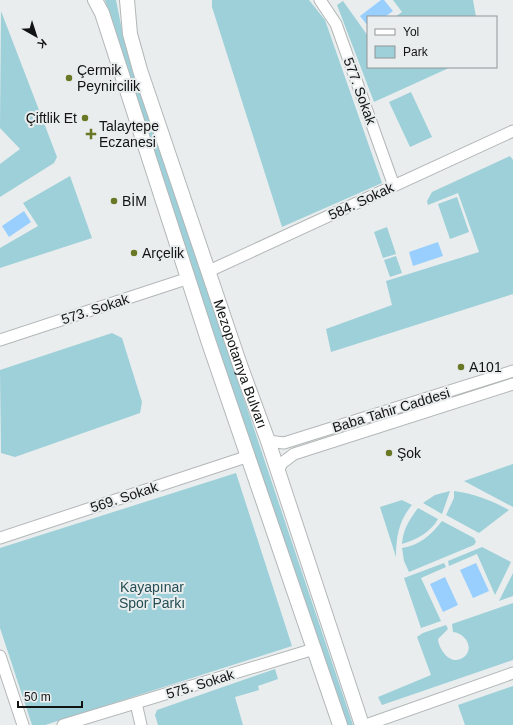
<svg xmlns="http://www.w3.org/2000/svg" width="513" height="725" viewBox="0 0 513 725" font-family="Arial,sans-serif">
<style>
.green{fill:#9dd0d9}
.water{fill:#99cffe}
.lines{fill:none;stroke-linecap:round;stroke-linejoin:round}
.minor-casing{stroke:#b3b7b8;stroke-width:13}
.major-casing{stroke:#b3b7b8;stroke-width:16}
.minor{stroke:#fff;stroke-width:11}
.major{stroke:#fff;stroke-width:14}
.poi-dot{fill:#687825;stroke:#e9edee;stroke-width:1.5}
.labels{text-anchor:middle;stroke-width:4;stroke-linejoin:round;paint-order:stroke}
.poi-label{font-size:14px;fill:#121414;stroke:#e9edee;text-anchor:start}
.street-label{font-size:14px;fill:#121414;stroke:#e9edee}
.park-label{font-size:14px;fill:#254e54;stroke:#e9edee}
</style>
<rect width="100%" height="100%" fill="#e9edee"/>
<path class="green" d="M105,0H116L124,40L353,725H345L162,179Z
M212,0H309L325,20L382,183L282,227L212,7Z
M393,0H473L476,17H395L402,12Z
M343,1L368,36V67H451L374,102L337,5Z
M1,11L57,157L54,163L0,197V164L20,149L0,128Z
M411,92L432,137L410,147L389,102Z
M510,156L513,160V294L331,352L326,329L392,305L386,281L479,252L458,193L428,205L427,201L432,192Z
M70,176L92,238L0,268V248L38,226L23,203Z
M457,197L469,232L450,239L438,204Z
M387,227L396,254L383,258L374,232Z
M396,256L402,273L390,277L384,260Z
M112,333L122,338L142,402L140,413L15,457L1,453L0,370Z
M513,464V507L464,481Z
M236,473L292,646L45,725H32L0,628V548Z
M450,491L442,514L423,503L435,495Z
M454,491C475,494 491,500 509,510L479,533L446,515L454,498Z
M402,500L412,505C399,520 396,537 396,557L380,507Z
M418,508L438,519C431,532 416,540 402,544C403,530 409,520 418,508Z
M442,521L474,538L476,542L474,545L409,572L404,561L402,548C419,546 432,534 442,521Z
M482,547L511,562L495,595L477,554L449,566L448,561Z
M444,563L446,567L421,578L441,621L421,628L404,578Z
M513,573V596L499,601Z
M513,603V660L382,705L378,697L431,675L417,637L423,633L446,625L448,629L438,639C439,650 451,667 464,657C475,648 465,633 453,632L452,624Z
M275,669L278,679L258,686L259,690L235,697L243,725H158L155,715L157,710Z
M513,686V725H465L458,705Z"/>
<path class="water" d="M381,0H384L393,11L385,17H368V26L360,16Z
M24,211L31,222L9,237L2,226Z
M438,242L443,256L413,266L409,252Z
M476,563L489,591L473,598L460,570Z
M445,577L458,605L443,612L430,584Z"/>
<g class="lines">
<defs>
<path id="minor" d="M320,0L336,24L394,186
M209,271L513,131
M0,340L189,278
M268,441L284,443L513,371
M278,471L282,463L294,454L513,384
M0,538L249,456
M0,656L23,725
M136,703L141,725
M63,725L314,649
M366,725L513,673"/>
<g id="major">
<path d="M95,0L102,13L209,343L340,725"/>
<path id="s1" d="M127,0L130,34L140,70L240,365L268,441L362,725"/>
</g>
</defs>
<use href="#minor" class="minor-casing"/>
<use href="#major" class="major-casing"/>
<use href="#minor" class="minor"/>
<use href="#major" class="major"/>
</g>
<g class="poi-dot">
<circle cx="69" cy="78" r="4"/>
<circle cx="85" cy="118" r="4"/>
<path d="M89 128h4v4h4v4h-4v4h-4v-4h-4v-4h4z"/>
<circle cx="114" cy="201" r="4"/>
<circle cx="134" cy="253" r="4"/>
<circle cx="461" cy="367" r="4"/>
<circle cx="389" cy="453" r="4"/>
</g>
<g class="labels">
<g class="poi-label">
<text x="77" y="75">Çermik<tspan x="77" dy="16">Peynircilik</tspan></text>
<text x="77" y="123" text-anchor="end">Çiftlik Et</text>
<text x="99" y="131">Talaytepe<tspan x="99" dy="16">Eczanesi</tspan></text>
<text x="122" y="206">BİM</text>
<text x="142" y="258">Arçelik</text>
<text x="469" y="372">A101</text>
<text x="397" y="458">Şok</text>
</g>
<g class="street-label">
<text transform="translate(360 91) rotate(70)" y="5">577. Sokak</text>
<text transform="translate(361 201) rotate(-25)" y="5">584. Sokak</text>
<text transform="translate(95 309) rotate(-18)" y="5">573. Sokak</text>
<text dy="5" stroke="none"><textPath href="#s1" startOffset="382">Mezopotamya Bulvarı</textPath></text>
<text transform="translate(391 410) rotate(-17)" y="5">Baba Tahir Caddesi</text>
<text transform="translate(124 497) rotate(-18)" y="5">569. Sokak</text>
<text transform="translate(200 684) rotate(-17)" y="5">575. Sokak</text>
</g>
<g class="park-label">
<text x="152" y="592">Kayapınar<tspan x="152" dy="16">Spor Parkı</tspan></text>
</g>
</g>
<rect x="367" y="16" width="130" height="52" fill="#e9edee" stroke="#939697"/>
<rect x="375" y="29" width="20" height="6" fill="#ffffff" stroke="#939697"/>
<text x="403" y="36" font-size="12" fill="#121414">Yol</text>
<rect x="375" y="46" width="20" height="12" fill="#9dd0d9" stroke="#939697"/>
<text x="403" y="56" font-size="12" fill="#121414">Park</text>
<g transform="translate(36 36) rotate(141)" stroke="#e9edee" stroke-width="3" paint-order="stroke">
<path d="M0-3L7 15L0 10L-7 15Z" fill="#121414"/>
<text y="-6" font-size="11" font-weight="bold" text-anchor="middle" fill="#121414">K</text>
</g>
<path d="M18 701v6h64v-6" fill="none" stroke="#121414" stroke-width="2"/>
<text x="24" y="701" font-size="12" fill="#121414" stroke="#e9edee" stroke-width="3" paint-order="stroke">50 m</text>
</svg>
